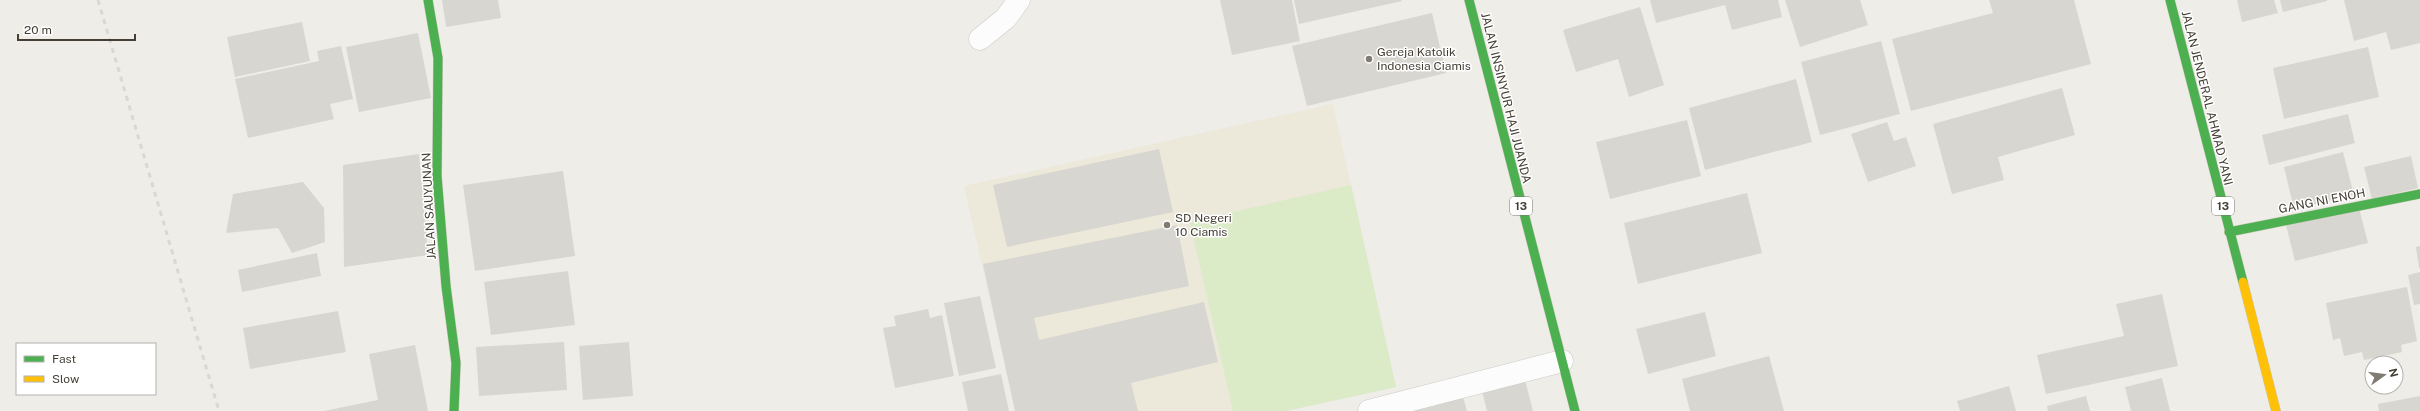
<svg xmlns="http://www.w3.org/2000/svg" width="2420" height="411" viewBox="0 0 2420 411" font-family="'Public Sans',sans-serif">
<style>
.education{fill:#ece8da}
.green{fill:#dbeac7}
.building{fill:#d8d6d0}
.lines{fill:none;stroke-linecap:round;stroke-linejoin:round}
.lane-casing{stroke:#cccac5;stroke-width:23}
.fast-casing{stroke:#cecabf;stroke-width:10}
.slow-casing{stroke:#cecabf;stroke-width:10}
.lane{stroke:#fcfcfc;stroke-width:22}
.fast{stroke:#4caf50;stroke-width:9}
.slow{stroke:#ffc107;stroke-width:9}
.rail{stroke:#d8d8d7;stroke-width:3;stroke-dasharray:5 5;stroke-linecap:butt}
.poi-dot{fill:#807b73;stroke:#fff;stroke-width:1.5}
.labels{text-anchor:middle;stroke-width:3;stroke-linejoin:round;paint-order:stroke}
.shield{fill:#fff;stroke:#7c7871;stroke-width:1}
.shield-label{font-size:11px;font-weight:bold;fill:#443e34}
.poi-label{font-size:12px;fill:#443e34;stroke:#fff;text-anchor:start}
.street-label{font-size:12px;fill:#443e34;stroke:#fff}
</style>
<rect width="100%" height="100%" fill="#eeede8"/>
<path class="education" d="M1333,104L1396,387L1286,411H1015L964,186Z"/>
<path class="green" d="M1351,185L1396,387L1286,411H1233L1190,222Z"/>
<path class="building" d="M442,0H498L501,18L446,27Z
M1220,0H1292L1300,41L1232,55Z
M1294,0H1401L1402,1L1299,24Z
M1650,0H1778L1782,17L1732,30L1725,5L1656,23Z
M1785,0H1860L1868,25L1800,47Z
M1989,0H2074L2091,64L1911,111L1892,39L1993,13Z
M2237,0H2274L2278,13L2242,22Z
M2280,0H2327V1L2283,12Z
M2344,0H2420V43L2391,50L2386,32L2354,41Z
M1640,7L1664,85L1629,97L1618,59L1576,72L1563,30Z
M1432,13L1446,73L1307,106L1292,46Z
M302,22L310,61L235,77L227,37Z
M418,33L431,98L359,112L346,47Z
M1881,41L1900,114L1820,135L1801,62Z
M341,46L353,99L330,104L334,119L248,138L235,79L319,61L317,51Z
M2368,47L2379,97L2284,119L2273,68Z
M1796,79L1812,142L1705,170L1689,108Z
M2062,88L2075,135L1998,157L2004,180L1952,194L1933,124Z
M2348,114L2355,143L2269,165L2262,135Z
M1687,120L1701,176L1610,199L1596,142Z
M1887,122L1894,141L1906,137L1916,166L1868,182L1851,134Z
M1159,149L1173,212L1007,247L993,185Z
M2343,152L2354,195L2294,209L2284,167Z
M419,154L428,255L344,267L343,165Z
M2411,156L2418,188L2372,199L2364,167Z
M563,171L575,256L475,271L463,185Z
M303,182L324,208L325,242L292,253L278,228L226,233L233,194Z
M1747,193L1762,253L1638,284L1624,223Z
M2359,208L2368,243L2295,261L2286,225Z
M1177,225L1189,286L1034,318L1039,340L1204,302L1218,362L1131,383L1138,411H1015L983,264Z
M2420,246V268H2419L2416,247Z
M317,253L321,276L242,292L238,270Z
M568,271L575,325L491,335L484,282Z
M2420,272V304L2414,305L2408,275Z
M2407,287L2417,341L2401,345L2402,352L2364,360L2362,352L2344,356L2340,338L2333,340L2326,303Z
M2162,294L2178,366L2046,394L2037,355L2124,336L2116,304Z
M980,296L996,368L959,376L944,303Z
M928,309L930,318L942,315L954,376L895,388L883,328L896,326L894,316Z
M338,311L346,352L250,369L243,328Z
M1705,312L1716,356L1648,374L1636,329Z
M564,342L567,390L479,396L476,347Z
M629,342L633,396L583,400L579,346Z
M415,345L428,411H324L378,400L369,354Z
M1769,356L1784,411H1690L1682,379Z
M1001,374L1009,411H968L962,382Z
M2162,378L2170,411H2131L2125,387Z
M1525,380L1533,411H1487L1482,391Z
M2009,386L2016,411H1960L1957,401Z
M1462,393L1467,411H1394Z
M2086,396L2090,411H2048L2047,406Z
M2420,396V411H2379L2378,404Z"/>
<g class="lines">
<defs>
<path id="lane" d="M980,39L1006,18L1019,0
M1369,411L1562,361"/>
<path id="fast" d="M428,0L438,58L437,176L446,286L456,363L454,411
M1469,0L1575,411
M2170,0L2243,282
M2229,232L2420,194"/>
<path id="slow" d="M2243,282L2276,411"/>
</defs>
<use href="#lane" class="lane-casing"/>
<use href="#fast" class="fast-casing"/>
<use href="#slow" class="slow-casing"/>
<use href="#lane" class="lane"/>
<use href="#fast" class="fast"/>
<use href="#slow" class="slow"/>
<path class="rail" d="M98,0L219,411"/>
</g>
<g class="poi-dot">
<circle cx="1369" cy="59" r="4"/>
<circle cx="1167" cy="225" r="4"/>
</g>
<g class="labels">
<g class="shield">
<rect x="1510" y="197" width="22" height="18" rx="3"/>
<rect x="2212" y="197" width="22" height="18" rx="3"/>
</g>
<g class="shield-label">
<text x="1521" y="210">13</text>
<text x="2223" y="210">13</text>
</g>
<g class="poi-label">
<text x="1377" y="56">Gereja Katolik<tspan x="1377" dy="14">Indonesia Ciamis</tspan></text>
<text x="1175" y="222">SD Negeri<tspan x="1175" dy="14">10 Ciamis</tspan></text>
</g>
<g class="street-label">
<text transform="translate(1506 98) rotate(76)" y="4">JALAN INSINYUR HAJI JUANDA</text>
<text transform="translate(2207 98) rotate(76)" y="4">JALAN JENDERAL AHMAD YANI</text>
<text transform="translate(2322 201) rotate(-11)" y="4">GANG NI ENOH</text>
<text transform="translate(429 206) rotate(-93)" y="4">JALAN SAUYUNAN</text>
</g>
</g>
<rect x="16" y="343" width="140" height="52" fill="#ffffff" stroke="#b4b2ae"/>
<rect x="24" y="356" width="20" height="6" fill="#4caf50" stroke="#b4b2ae"/>
<text x="52" y="363" font-size="12" fill="#443e34">Fast</text>
<rect x="24" y="376" width="20" height="6" fill="#ffc107" stroke="#b4b2ae"/>
<text x="52" y="383" font-size="12" fill="#443e34">Slow</text>
<g transform="translate(2384 375) rotate(76)"><circle r="19" fill="#ffffff" stroke="#b4b2ae"/>
<path d="M0-3L7 15L0 10L-7 15Z" fill="#807b73"/>
<text y="-6" font-size="11" font-weight="bold" text-anchor="middle" fill="#443e34">N</text>
</g>
<path d="M18 34v6h117v-6" fill="none" stroke="#443e34" stroke-width="2"/>
<text x="24" y="34" font-size="12" fill="#443e34" stroke="#ffffff" stroke-width="3" paint-order="stroke">20 m</text>
</svg>
